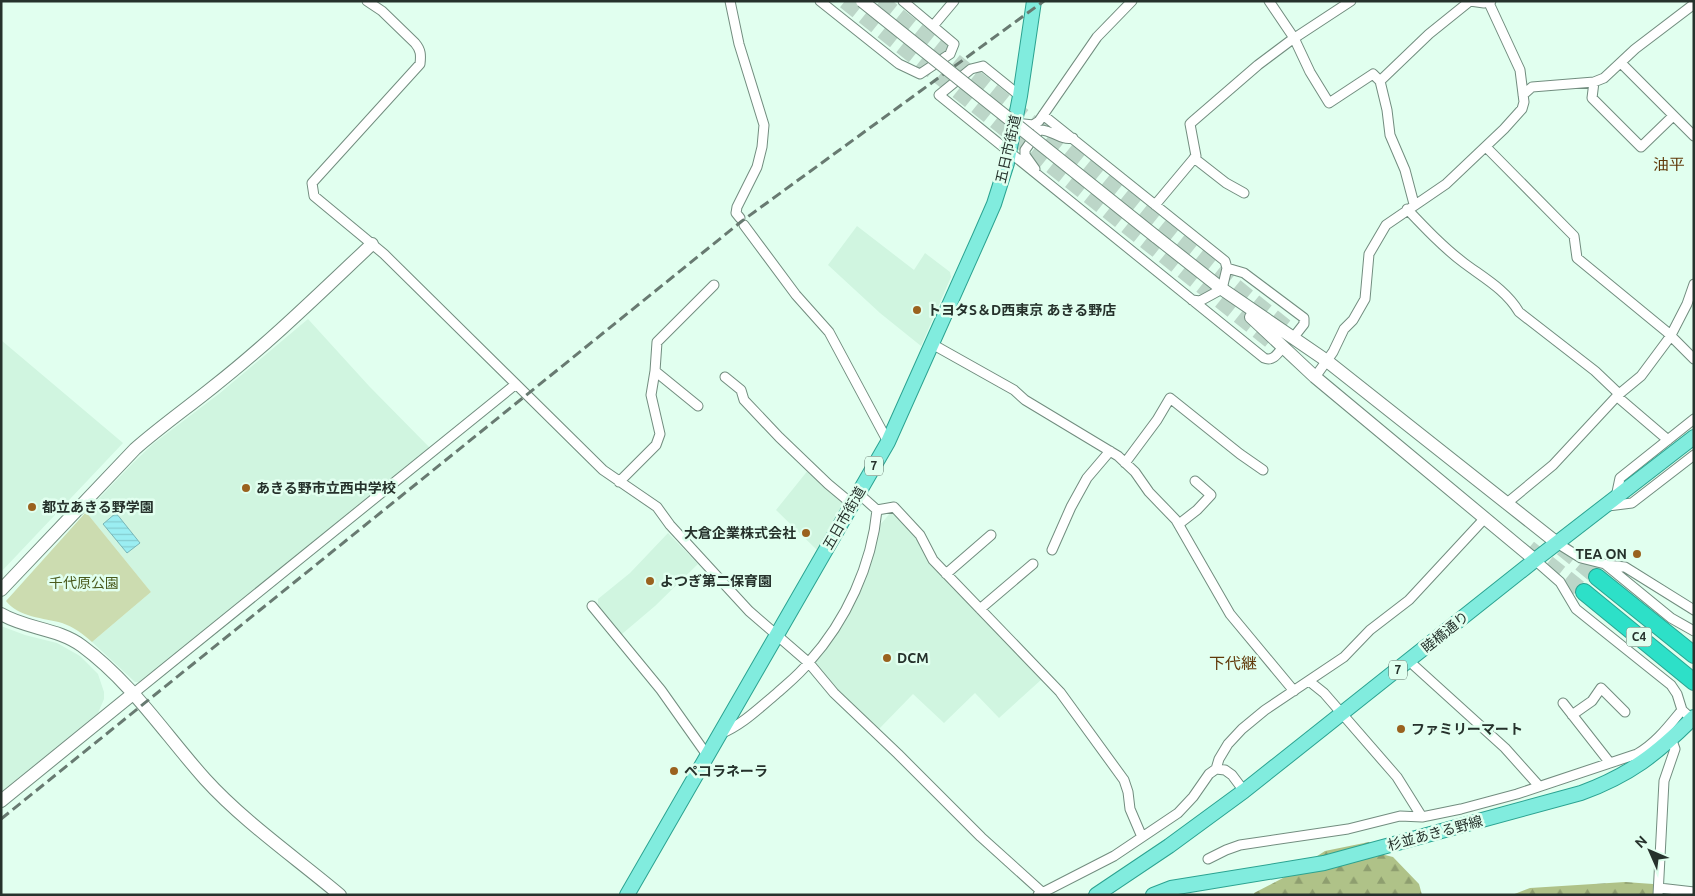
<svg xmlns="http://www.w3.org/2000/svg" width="1695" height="896" viewBox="0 0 1695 896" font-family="Ubuntu,'Noto Sans JP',sans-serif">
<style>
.built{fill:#d0f5e0}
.forest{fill:url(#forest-firs)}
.green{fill:#ccdcb0}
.water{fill:url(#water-rules);stroke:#78b6b7}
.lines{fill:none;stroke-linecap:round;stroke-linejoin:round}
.highway-tunnel{stroke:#bcd6c8;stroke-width:16;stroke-dasharray:16 8;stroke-linecap:butt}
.street-casing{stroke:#728d7f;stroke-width:11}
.secondary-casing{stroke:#728d7f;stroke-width:14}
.primary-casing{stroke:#2ba391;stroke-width:16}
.highway-casing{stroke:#2ba391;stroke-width:18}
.street{stroke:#fff;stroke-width:9}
.secondary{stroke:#fff;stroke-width:12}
.primary{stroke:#81ecde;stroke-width:14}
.highway{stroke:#2de0c8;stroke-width:16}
.rail{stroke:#687a71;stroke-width:3;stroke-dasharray:10 5;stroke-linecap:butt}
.secondary-bridge-casing{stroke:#728d7f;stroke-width:14;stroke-linecap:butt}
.secondary-bridge{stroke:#fff;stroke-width:12}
.poi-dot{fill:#9a621e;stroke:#e1ffef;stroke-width:2}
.labels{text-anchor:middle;stroke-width:5;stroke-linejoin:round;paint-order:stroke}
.shield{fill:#e1ffef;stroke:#5e7066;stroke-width:1}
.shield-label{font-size:12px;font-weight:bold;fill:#26322c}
.street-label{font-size:14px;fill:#26322c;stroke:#e1ffef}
.poi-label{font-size:14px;font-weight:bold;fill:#26322c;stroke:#e1ffef;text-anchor:start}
.park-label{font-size:14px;fill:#495a1c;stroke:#e1ffef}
.quarter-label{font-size:16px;fill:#603909;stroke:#e1ffef}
</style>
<defs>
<pattern id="forest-firs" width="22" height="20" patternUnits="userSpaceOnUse" patternTransform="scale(1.25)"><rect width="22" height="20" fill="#afc288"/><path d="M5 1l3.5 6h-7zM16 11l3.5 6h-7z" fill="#8e9e6f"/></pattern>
<pattern id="water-rules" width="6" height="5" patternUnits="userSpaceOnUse" patternTransform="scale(1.25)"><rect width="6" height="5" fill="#9beef2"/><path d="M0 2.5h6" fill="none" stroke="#85cdd0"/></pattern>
</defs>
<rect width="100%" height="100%" fill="#e1ffef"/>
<path class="built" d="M857,226L914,270L925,253L950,272L951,277L921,346L880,313L828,265Z
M308,319L369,386L431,449L141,682H135L92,642L151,592L86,512L133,463L153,444L220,393Z
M1,340L123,443L1,572Z
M809,469L845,500L817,550L776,510Z
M892,511L903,520L1042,679L999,718L975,693L944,723L913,694L879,729L837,690L815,662L861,583L877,540L880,525Z
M668,533L698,564L655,606L622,634L602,613L598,605V599L630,573Z
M1,626L25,635L57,643L80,656L98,674L104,692V699L98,713L1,792Z"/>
<path class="forest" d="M1369,842L1385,855L1393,857L1419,884L1422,895H1254V893L1283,878L1325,851Z
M1625,882L1653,884L1666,895H1512L1530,888Z"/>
<path class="green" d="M86,512L151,592L92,642C83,634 74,627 62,623C44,618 18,617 6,601Z"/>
<path class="water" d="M116,513L140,543L127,553L103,524Z"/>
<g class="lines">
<path class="highway-tunnel" d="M845,1L1272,342
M880,1L1287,328
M1529,548L1584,592
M1562,548L1597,577"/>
<defs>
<path id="street" d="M367,1L382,11L415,43C421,50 421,55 420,64L312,183L314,196L384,254L603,470L657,507L670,525L749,611L809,663L834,693L898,754L981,837L1042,892
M730,1L739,44L764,125L762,147L757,167L737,207L736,213L740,218
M820,1L899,64L920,74L950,54L954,44L903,1
M1269,1L1294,38L1310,72L1329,103L1373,74L1380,81
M1470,1L1484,3L1491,1
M933,26L954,1
M1621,63L1694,136
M1594,82L1592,98L1641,147L1673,116
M1523,95L1532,87L1594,82L1604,78L1635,49L1694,4
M1020,96L983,66L971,69L939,95L1264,358C1273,362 1278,353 1283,347
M1043,115L1225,261L1227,268L1222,289L1200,301L1192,300
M1015,123L1033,125L1039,121L1097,37L1132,1
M1486,147L1574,236L1577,258L1667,332L1694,359
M1194,158L1226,183L1244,193
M1035,169L1025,155V150L1039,130C1052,129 1060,141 1073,138
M1414,204L1405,170L1390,135L1387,110L1380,81L1429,34L1470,1
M1155,205L1196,156L1190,124L1192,122L1258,65L1290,41L1351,1
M1407,209C1425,228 1443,247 1464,263C1484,278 1506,290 1519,312L1595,371L1616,391L1620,399L1668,440
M744,225L796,295L829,332L888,442
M1227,268L1244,273L1304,318V324L1293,338
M932,344L1014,390L1025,400L1118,456L1135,472L1149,492L1176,520L1230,614L1294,691
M655,371L698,406
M725,377L741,390L744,400L779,437L828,484L852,504
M1315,377L1333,352L1344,329L1353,320L1365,299L1369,254L1386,225L1446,184L1504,129L1522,109L1524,102L1520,70L1489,3
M1125,463L1157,420L1170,398L1240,454L1263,470
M619,482L656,445L660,434L651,395L655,371L657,342L714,285
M1616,497L1620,478L1694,419
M1507,503L1553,465L1618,395L1641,376L1670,337L1687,304L1694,284
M1608,506L1632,503L1694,455
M877,510L894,507L920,535L933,560L1060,692L1124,780L1128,792L1130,809L1142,837
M1179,524L1197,510L1211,495L1195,481
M1557,543L1581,558L1605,564L1671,618L1694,631
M1052,550L1071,507L1087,478L1110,451
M1535,560L1560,582L1576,609L1671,685L1677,694L1682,710L1694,721
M1607,565L1625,567L1694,610
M946,574L991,535
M592,606L661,690L707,755
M980,609L1033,564
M1409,661L1505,748L1539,786
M1309,681L1324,693L1397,777L1422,817L1461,809L1517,794L1637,754C1656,743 1668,727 1682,710
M134,693L516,384
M1563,703L1610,763
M1572,715L1592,701L1601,688L1625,712
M720,734C742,725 758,709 776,694C787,684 800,674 809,662C846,621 872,565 877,510L858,493
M1216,769L1219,759L1228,744L1242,729L1265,710L1344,657L1370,630L1409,600L1485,518
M1208,859L1226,850L1240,845L1348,829L1400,816L1422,817
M1659,888L1694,892
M1038,895L1114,856L1178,813L1193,797L1209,774L1216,769L1225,770L1232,775L1244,791
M1658,895L1664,781L1675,749L1671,738"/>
<path id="secondary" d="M1155,236L1222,289L1327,361L1557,543
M1251,317L1315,377L1535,560
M1,590L135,449C160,427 187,408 213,387C269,343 320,293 372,244
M1,614C26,629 58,628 82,646C132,683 164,733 205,779C243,821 296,858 340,895
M1,801L134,693"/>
<path id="primary" d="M627,895L888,442L980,236L994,204L1007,163L1020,96L1034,1
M1096,895L1169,846L1244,791L1535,560L1694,437
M1153,895L1171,888L1324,863L1581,793C1630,775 1657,754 1694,717"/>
<path id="highway" d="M1597,577L1694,655
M1584,592L1694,682"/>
</defs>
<use href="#street" class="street-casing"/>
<use href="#secondary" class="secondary-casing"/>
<use href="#primary" class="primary-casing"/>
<use href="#highway" class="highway-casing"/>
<use href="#street" class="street"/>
<use href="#secondary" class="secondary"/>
<use href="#primary" class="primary"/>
<use href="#highway" class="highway"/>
<path class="rail" d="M1,819L742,221L1044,1"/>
<defs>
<path id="secondary-bridge" d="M862,1L1155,236"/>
</defs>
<use href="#secondary-bridge" class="secondary-bridge-casing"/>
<use href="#secondary-bridge" class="secondary-bridge"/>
</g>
<g class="poi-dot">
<circle cx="917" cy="310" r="5"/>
<circle cx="246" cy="488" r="5"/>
<circle cx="32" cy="507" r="5"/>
<circle cx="806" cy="533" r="5"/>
<circle cx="1637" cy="554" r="5"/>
<circle cx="650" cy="581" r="5"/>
<circle cx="887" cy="658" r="5"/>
<circle cx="1401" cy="729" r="5"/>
<circle cx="674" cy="771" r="5"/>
</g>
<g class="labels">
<g class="shield">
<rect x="865" y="456.5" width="18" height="19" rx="4"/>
<rect x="1626.5" y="627.5" width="25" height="19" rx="4"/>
<rect x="1389" y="660.5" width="18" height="19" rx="4"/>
</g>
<g class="shield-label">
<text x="874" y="470">7</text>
<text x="1639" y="641">C4</text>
<text x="1398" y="674">7</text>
</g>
<g class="street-label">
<text transform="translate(1008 149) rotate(-77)" y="5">五日市街道</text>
<text transform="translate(844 518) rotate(-60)" y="5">五日市街道</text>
<text transform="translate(1445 632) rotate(-39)" y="5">睦橋通り</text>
<text transform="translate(1435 833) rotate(-15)" y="5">杉並あきる野線</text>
</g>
<g class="poi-label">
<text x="927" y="315">トヨタS＆D西東京 あきる野店</text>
<text x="256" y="493">あきる野市立西中学校</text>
<text x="42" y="512">都立あきる野学園</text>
<text x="796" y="538" text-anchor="end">大倉企業株式会社</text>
<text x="1627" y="559" text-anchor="end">TEA ON</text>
<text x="660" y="586">よつぎ第二保育園</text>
<text x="897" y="663">DCM</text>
<text x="1411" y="734">ファミリーマート</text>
<text x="684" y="776">ペコラネーラ</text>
</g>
<g class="park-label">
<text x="84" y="588">千代原公園</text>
</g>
<g class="quarter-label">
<text x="1669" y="170">油平</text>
<text x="1233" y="669">下代継</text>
</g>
</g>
<rect width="1695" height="896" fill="none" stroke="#26322c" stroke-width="5"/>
<g transform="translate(1650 851) rotate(315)" stroke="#e1ffef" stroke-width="4" paint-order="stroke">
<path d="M0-4L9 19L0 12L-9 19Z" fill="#26322c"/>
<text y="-8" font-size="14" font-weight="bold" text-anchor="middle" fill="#26322c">N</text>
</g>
</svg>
